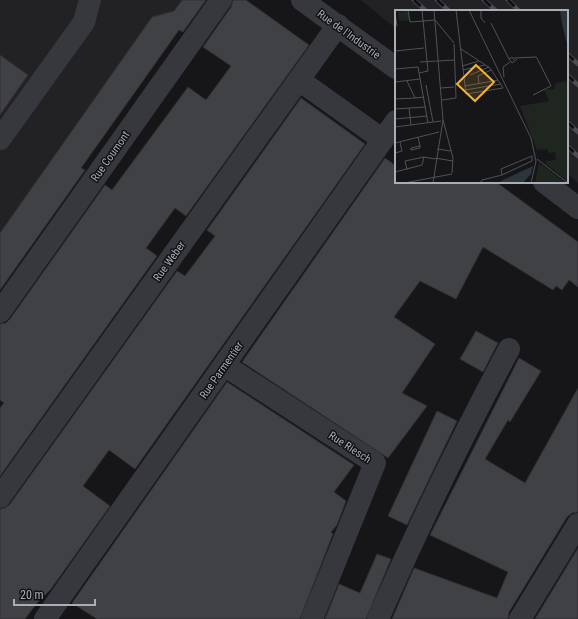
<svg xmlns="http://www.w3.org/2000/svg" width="578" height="619" viewBox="0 0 578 619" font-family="'Roboto Condensed',sans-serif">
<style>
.built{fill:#222225}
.building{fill:#404145;stroke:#303034}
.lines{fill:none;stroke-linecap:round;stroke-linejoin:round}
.minor{stroke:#37383d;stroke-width:22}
.rail-casing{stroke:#4a4c52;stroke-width:4.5}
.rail{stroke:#111113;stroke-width:3;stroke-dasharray:9;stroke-linecap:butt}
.labels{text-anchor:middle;stroke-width:3;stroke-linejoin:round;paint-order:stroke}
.street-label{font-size:11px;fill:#a8adb8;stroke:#111113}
.inset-road{fill:none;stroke:#505258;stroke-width:1}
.view{fill:#f2b134;fill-opacity:0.15;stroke:#f2b134;stroke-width:2}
.inset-edge{fill:none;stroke:#a8adb8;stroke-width:2}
</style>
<rect width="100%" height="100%" fill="#161618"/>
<path class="built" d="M0,0H200L0,283Z
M361,0H578V183L567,173V11H396V29Z"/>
<path class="building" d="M182,0H206L183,32L179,30L81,168L85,170L0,290V233L152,17L174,11Z
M233,0H246L309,45L186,216L175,208L146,248L157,256L0,476V408L4,403L0,400V324L6,323L10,319L105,185L112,190L188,87L206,100L231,66L203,47L231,7Z
M0,55L28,75L0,115Z
M301,98L365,144L135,469L109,450L83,486L110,506L51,589L37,603L25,619H0V509L5,508L10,504L177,271L185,276L215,236L207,230Z
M385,158L396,166V182H496L578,242V287L569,280L562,290L556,286L553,290L483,247L456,299L420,281L394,317L435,344L402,393L427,406L388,458L242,362Z
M476,331L498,343L483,372L460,359Z
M519,358L541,371L510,422L508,420L485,459L525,483L578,388V512L572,513L567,517L509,612L508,619H392L414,568L497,598L508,572L430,535Z
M227,382L354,465L334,492L346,501L337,525L331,532L333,534L300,619H97L72,603Z
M437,411L457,421L407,525L388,516Z
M578,548V619H535Z
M377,554L391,559L366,619H325L339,584L360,593Z"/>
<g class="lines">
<path class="minor" d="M302,0L396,68
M299,80L383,140
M0,139L84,22L90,0
M544,182L578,208
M0,312L221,0
M224,365L375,463L312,619
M0,497L338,25
M45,619L396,121
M378,619C418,527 462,437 509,349
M520,619L578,524"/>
<defs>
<path id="rail" d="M414,0L426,11
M437,0L449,11
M484,0L496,11
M508,0L519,11
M567,54L578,64
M567,75L578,85
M567,122L578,132
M567,146L578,156"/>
</defs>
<use href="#rail" class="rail-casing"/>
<use href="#rail" class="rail"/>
</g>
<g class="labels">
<g class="street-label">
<text transform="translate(349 34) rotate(36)" y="4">Rue de l'Industrie</text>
<text transform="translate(110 156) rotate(-55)" y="4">Rue Coumont</text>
<text transform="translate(169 261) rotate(-54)" y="4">Rue Weber</text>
<text transform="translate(221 370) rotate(-55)" y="4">Rue Parmentier</text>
<text transform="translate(350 447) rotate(33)" y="4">Rue Riesch</text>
</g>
</g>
<g transform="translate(395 10)">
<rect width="173" height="173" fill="#161618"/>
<path d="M13,1L15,10L4,11L3,2ZM173,71V171L151,154V151L161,150L160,142L154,143L152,139L142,140L125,96L154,91L149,80L159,79L161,73ZM144,153L149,156L171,173H140Z" fill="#1e261f"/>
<path d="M165,0H173V38L167,14ZM138,156L136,164L128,173H102Z" fill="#2c353c"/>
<path class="inset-road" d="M13,0L15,12L29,11M61,0L71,84L108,78L95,58L66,39M74,0L136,128L141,151L136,173M86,0V8L90,13M0,2L2,16M40,10L59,33M28,11L40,10M96,13L114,49M0,41L29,38M119,48L141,47L143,50L156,76L138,85M119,50L117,47L114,49L117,53L122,49M25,52L60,50M67,56L84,51M0,59L23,57L33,113M68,60L90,55M24,63L33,61L27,0M75,65L94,57M109,67L108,57L115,52M12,71L20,88L29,87M0,72L25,69M84,73L83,66L96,60M31,75L38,112M70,76L103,70M46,78L59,77M70,80L106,74M0,89L20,88M47,90L61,88L59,34M14,98L16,115M0,99L30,97M0,109L32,106M48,110L58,148L57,163M0,117L46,111M23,127L25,136V138L16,140V138L25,136M0,133L44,122M42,139L56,141M0,143L7,141L5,132M40,148L58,151M142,149L173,173M12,160L10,151L29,147L40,149M0,162L27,155L29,147M9,173L57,164M38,173L48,110L39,0M85,173L87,170L107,165L137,151V146L106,159L107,165"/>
<path class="view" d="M81,55L99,72L80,91L62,74Z"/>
<rect width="173" height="173" class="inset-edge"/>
</g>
<path d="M14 599v6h81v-6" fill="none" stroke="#a8adb8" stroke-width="2"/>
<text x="20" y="599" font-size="12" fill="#a8adb8" stroke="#111113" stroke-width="3" paint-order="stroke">20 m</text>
</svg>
